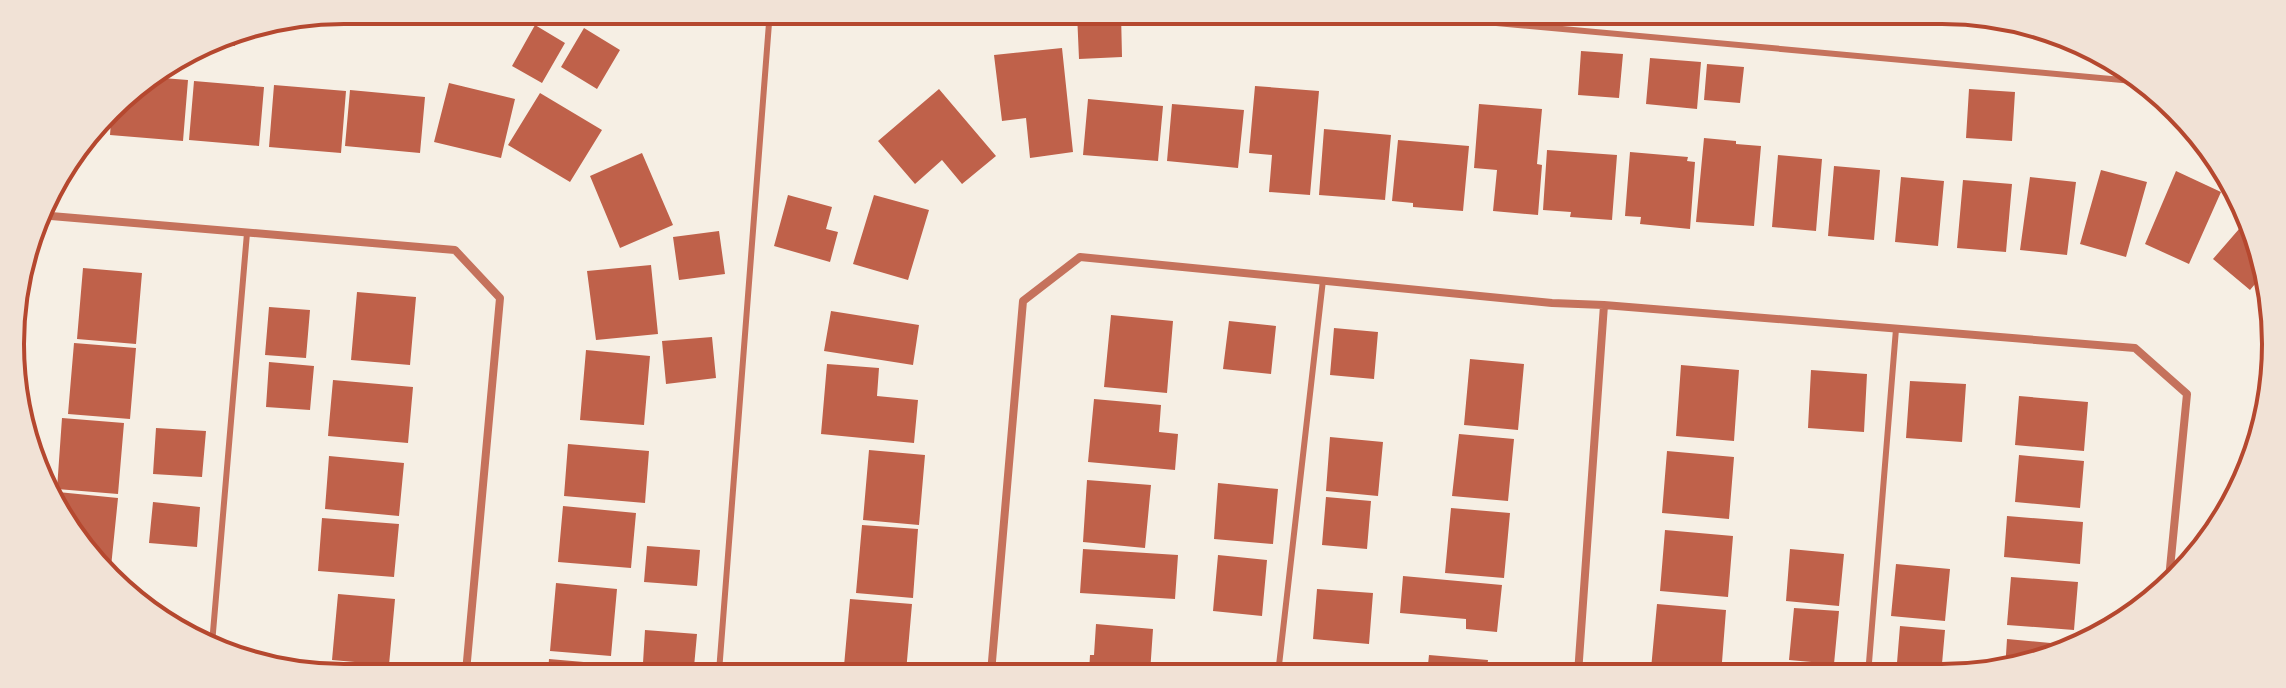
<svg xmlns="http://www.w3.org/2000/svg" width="2286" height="688" viewBox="0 0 2286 688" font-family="'Fira Sans Condensed',sans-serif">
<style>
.building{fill:#bf614a}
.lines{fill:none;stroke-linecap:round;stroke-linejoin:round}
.service{stroke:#c5725c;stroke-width:6}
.minor{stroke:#c5725c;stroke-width:8}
.rim{fill:none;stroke:#b5482f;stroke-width:4}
</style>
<rect width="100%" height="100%" fill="#f6efe4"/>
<path class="building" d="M1077,13H1121L1122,57L1079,59Z
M535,25L565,43L542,83L512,66Z
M584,28L620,50L597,89L561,67Z
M236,31L235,46L204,43L217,35Z
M1062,48L1073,152L1030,158L1026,118L1002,121L994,55Z
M1581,51L1623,54L1619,98L1578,95Z
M1650,58L1701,62L1697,109L1646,104Z
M1707,64L1744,67L1740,103L1704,100Z
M150,77L188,80L183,141L110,135L112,108L123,93Z
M194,81L264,87L259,146L189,140Z
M449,83L515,99L501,158L434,142Z
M274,85L346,91L341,153L269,147Z
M1255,86L1319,91L1310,195L1269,192L1272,155L1249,153Z
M939,89L996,156L962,184L942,160L915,184L878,141Z
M1969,89L2015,92L2012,141L1966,138Z
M350,90L425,97L420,153L345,146Z
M540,93L602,130L570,182L508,145Z
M1088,99L1163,106L1158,161L1083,155Z
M1172,104L1244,110L1238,168L1167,161Z
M1479,104L1542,109L1537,164L1542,165L1538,215L1493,211L1497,170L1474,168Z
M1324,129L1391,135L1385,200L1319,195Z
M1704,138L1736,141V144L1761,146L1754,226L1696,222Z
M1398,140L1469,146L1463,211L1413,207V203L1392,201Z
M1547,150L1617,155L1612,220L1570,217L1571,212L1543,210Z
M1630,152L1688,157L1687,161L1695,162L1690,229L1640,224L1641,217L1625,216Z
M642,153L673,225L620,248L590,176Z
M1778,155L1822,159L1816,231L1772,227Z
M1834,166L1880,170L1874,240L1828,236Z
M2101,170L2147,182L2126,257L2080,244Z
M2176,171L2221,192L2189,264L2145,244Z
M1901,177L1944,181L1938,246L1895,242Z
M2030,177L2076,182L2067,255L2020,250Z
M1963,180L2012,184L2006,252L1957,248Z
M788,195L832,207L826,229L838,232L830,262L774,246Z
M874,195L929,210L908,280L853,264Z
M2246,221L2266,271L2250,290L2213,259Z
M719,231L725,274L679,280L673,237Z
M651,265L658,334L596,340L587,271Z
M83,268L142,273L136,344L77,339Z
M357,292L416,297L410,365L351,360Z
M2270,297V319L2260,303Z
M269,307L310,310L306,358L265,355Z
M831,311L919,325L913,365L824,351Z
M1111,315L1173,321L1167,393L1104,387Z
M1229,321L1276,326L1271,374L1223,369Z
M1334,328L1378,332L1374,379L1330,375Z
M712,337L716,378L666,384L662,341Z
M74,343L136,348L130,419L68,414Z
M586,350L650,356L644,425L580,420Z
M1470,359L1524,364L1518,430L1464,425Z
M269,362L314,366L310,410L266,407Z
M827,364L879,368L877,396L918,400L914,443L821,434Z
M1681,365L1739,370L1734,441L1676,436Z
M1811,370L1867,374L1864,432L1808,428Z
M333,380L413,387L408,443L328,436Z
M1910,381L1966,384L1962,442L1906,438Z
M2019,396L2088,402L2084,451L2015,445Z
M1094,399L1161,405L1159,432L1178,434L1175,470L1088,462Z
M62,418L124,423L118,494L57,489Z
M156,428L206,431L202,477L153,474Z
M1459,434L1514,439L1508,501L1452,496Z
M1330,437L1383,442L1378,496L1326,491Z
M568,444L649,451L645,503L564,496Z
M869,450L925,455L919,525L863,520Z
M1667,451L1734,457L1729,519L1662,513Z
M2019,455L2084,461L2080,508L2015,502Z
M329,456L404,463L399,516L325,509Z
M1087,480L1151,485L1145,548L1083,542Z
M1218,483L1278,489L1273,544L1214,539Z
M58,492L118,498L111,567L103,566L67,530L57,508Z
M1326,497L1371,501L1367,549L1322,545Z
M153,502L200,507L197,547L149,543Z
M563,506L636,513L631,568L558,562Z
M1451,508L1510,513L1504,578L1445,573Z
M2007,516L2083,522L2080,564L2004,557Z
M322,518L399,524L394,577L318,571Z
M862,525L918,529L913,598L856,593Z
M1665,530L1733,536L1728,597L1660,591Z
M647,546L700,550L697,586L644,582Z
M1083,549L1178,555L1175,599L1080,593Z
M1790,549L1844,554L1839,606L1786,601Z
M1218,555L1267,560L1262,616L1213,611Z
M1896,564L1950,569L1945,621L1891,616Z
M1403,576L1502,585L1497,632L1466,629V619L1400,613Z
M2011,577L2078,582L2074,630L2007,625Z
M556,583L617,589L611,656L550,651Z
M1317,589L1373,593L1369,644L1313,639Z
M338,594L395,599L389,665L332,660Z
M850,599L912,604L906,672L844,666Z
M1657,604L1726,610L1721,675L1651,669Z
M1794,608L1839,611L1834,664L1789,660Z
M1096,624L1153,629L1150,673H1089L1090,655H1094Z
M1900,626L1945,630L1941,675H1896Z
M645,630L697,634L694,667L643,663Z
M2007,639L2072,645V651L2005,670Z
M1429,655L1488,660L1486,674H1427Z
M549,659L630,666L629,672H548Z"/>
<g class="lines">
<path class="service" d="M614,11L769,23
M1398,14L2144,82
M212,644L247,233
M719,672L769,23L776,12
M1278,674L1323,280
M1868,675L1896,329"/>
<path class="minor" d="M39,215L455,250L500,298L466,672
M991,673L1023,301L1080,257L1552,303L1604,305L2135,348L2187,394L2168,589
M1578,674L1604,305"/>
</g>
<path d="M0 0H2286V688H0ZM344 24H1942A320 320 0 0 1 2262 344V344A320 320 0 0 1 1942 664H344A320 320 0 0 1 24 344V344A320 320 0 0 1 344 24Z" fill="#f1e2d6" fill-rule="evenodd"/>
<path class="rim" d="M344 24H1942A320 320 0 0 1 2262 344V344A320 320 0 0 1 1942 664H344A320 320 0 0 1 24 344V344A320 320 0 0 1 344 24Z"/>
</svg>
